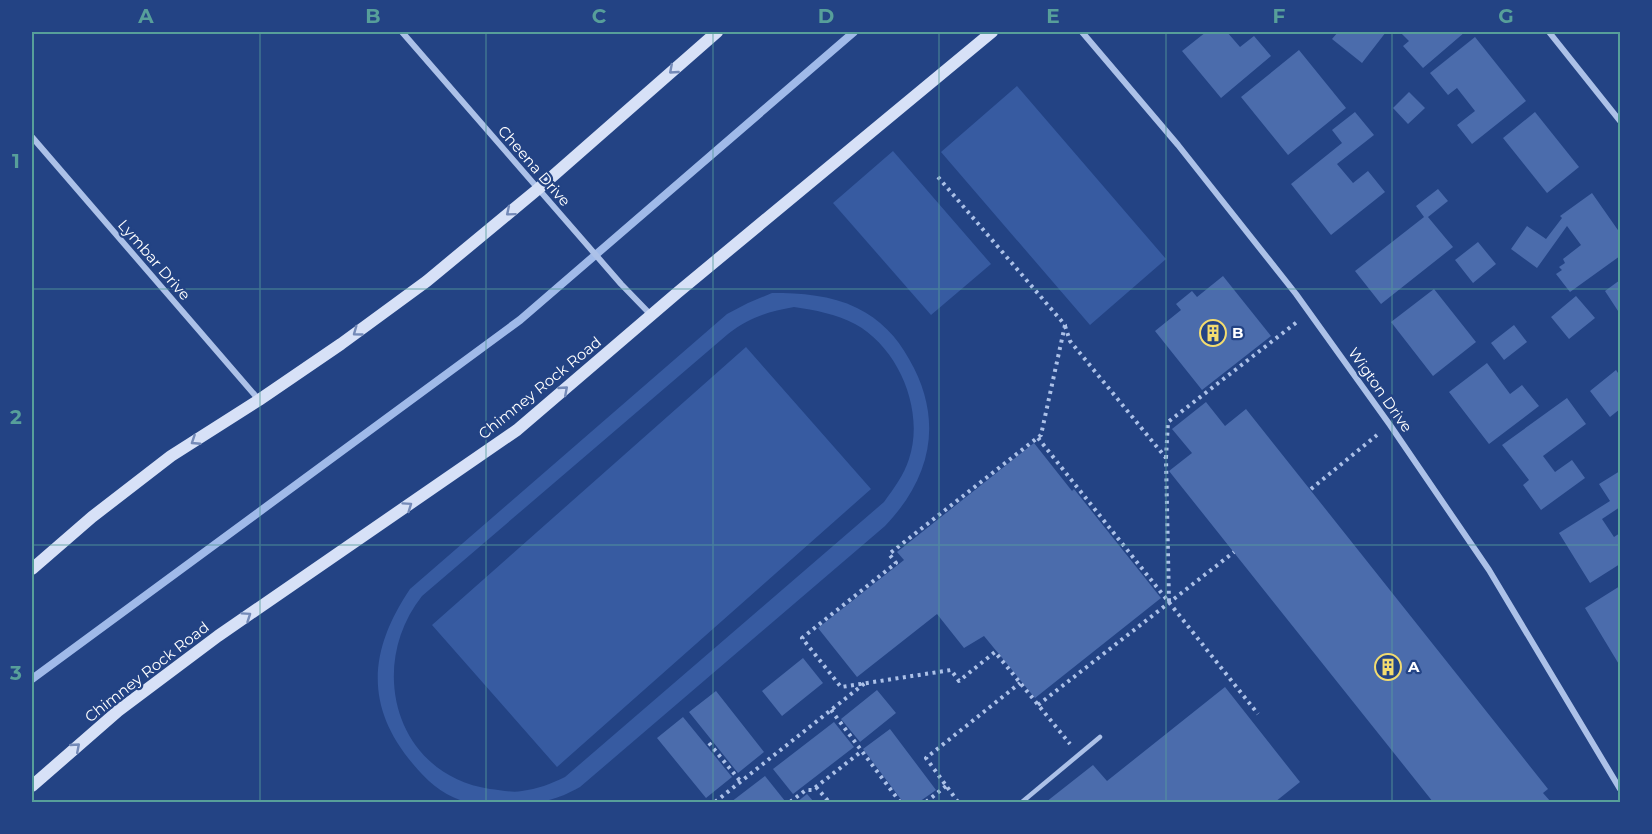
<svg xmlns="http://www.w3.org/2000/svg" width="1652" height="834" viewBox="0 0 1652 834" font-family="Montserrat,sans-serif">
<style>
.green{fill:#375ba1;fill-rule:evenodd}
.lines{fill:none;stroke-linecap:round;stroke-linejoin:round}
.stream{stroke:#a0bae9;stroke-width:8}
.building{fill:#4b6cac}
.path{stroke:#acc1e8;stroke-width:4;stroke-dasharray:3 4.5;stroke-linecap:butt}
.lane{stroke:#acc1e8;stroke-width:4.5}
.street{stroke:#acc1e8;stroke-width:6}
.secondary{stroke:#d7e1f7;stroke-width:12}
.oneway{stroke:#748ab8}
.grid{fill:none;stroke:#579f9a;stroke-width:1.5;stroke-opacity:0.55}
.labels{text-anchor:middle;stroke-width:4.5;stroke-linejoin:round;paint-order:stroke}
.street-label{font-size:15px;fill:#fff;stroke:#234384}
.poi-label{font-size:15px;font-weight:bold;fill:#fff;stroke:#234384;text-anchor:start}
.neatline{fill:none;stroke:#579f9a;stroke-width:2}
.grid-label{font-size:20px;text-anchor:middle;font-weight:bold;fill:#579f9a}
</style>
<rect width="100%" height="100%" fill="#234384"/>
<path class="green" d="M1017,86L1166,259L1090,325L941,152Z
M893,151L991,264L931,315L833,203Z
M772,293C801,293 831,295 857,308C880,319 897,337 909,359C944,419 932,477 885,526L580,787C549,804 540,802 506,802C491,802 474,805 460,800C442,794 425,779 413,764C364,706 369,650 410,589L727,314L748,303ZM794,307C815,310 836,314 855,324C899,348 925,411 909,459C904,475 894,488 884,502L565,777C551,784 537,789 522,791C512,793 500,790 490,789C396,775 366,667 422,596L728,334C750,317 767,312 794,307Z
M746,347L871,489L557,767L432,625Z"/>
<g class="lines">
<path class="stream" d="M32,679L520,320L854,32"/>
</g>
<path class="building" d="M1206,32H1227L1240,47L1254,36L1271,56L1221,98L1182,51Z
M1338,32H1386L1362,63L1332,39Z
M1400,32H1465L1423,68L1403,46L1409,41Z
M1475,37L1526,101L1472,144L1457,125L1475,111L1457,88L1448,95L1430,73Z
M1299,50L1346,108L1288,155L1241,97Z
M1409,92L1425,108L1408,124L1393,108Z
M1355,112L1374,135L1337,164L1353,183L1368,171L1385,192L1331,235L1291,184L1342,143L1332,130Z
M1535,112L1579,167L1547,193L1503,138Z
M1438,189L1448,201L1428,217L1453,247L1381,304L1355,271L1424,217L1416,206Z
M1592,193L1620,233V256L1570,292L1556,274L1562,270L1559,267L1565,263L1563,259L1581,245L1567,226L1537,268L1511,249L1527,226L1546,239L1562,218L1560,216Z
M1478,242L1496,264L1473,283L1455,260Z
M1223,276L1271,336L1202,390L1155,331L1181,310L1176,304L1192,291L1197,297Z
M1620,280V314L1605,291Z
M1434,289L1476,342L1433,376L1391,322Z
M1576,296L1595,318L1569,339L1551,317Z
M1514,325L1527,342L1504,360L1491,343Z
M1487,363L1510,394L1522,385L1539,406L1489,444L1449,392Z
M1616,370L1620,376V409L1610,417L1590,391Z
M1567,398L1586,424L1543,456L1555,472L1572,460L1585,478L1541,510L1523,485L1529,480L1502,445Z
M1206,402L1225,426L1246,409L1548,789L1543,793L1551,802H1433L1169,471L1192,453L1172,429Z
M1034,443L1072,491L1074,489L1161,598L1035,698L984,636L964,648L937,614L857,677L818,628L904,560L897,552Z
M1620,471V507L1602,519L1614,537L1620,533V564L1590,583L1559,533L1610,501L1599,484Z
M1620,586V666L1585,608Z
M803,658L823,683L782,716L762,691Z
M1225,687L1300,782L1275,802H1046L1093,765L1107,781Z
M877,690L896,713L860,742L841,719Z
M716,691L764,752L738,773L689,712Z
M683,717L732,777L706,798L657,738Z
M834,722L854,747L793,794L773,769Z
M890,729L936,790L919,802H903L863,749Z
M765,776L785,801L783,802H731Z
M807,794L814,802H797Z"/>
<g class="lines">
<path class="path" d="M938,177L1065,325L1041,435L889,554L896,563L802,638L841,687L951,670L959,681L995,652L1070,744
M1065,326L1070,341L1166,458L1169,602
M1038,438L1258,714
M1166,458L1168,422L1297,322
M1311,489L1377,435
M1038,705L1234,552
M831,710L900,802
M709,743L741,782
M816,787L829,802
M715,802L865,683
M790,802L806,790H812L862,751
M926,802L946,786
M958,802L926,758L1020,683"/>
<path class="lane" d="M1022,802L1100,737"/>
<path class="street" d="M402,32L621,284L651,315
M1082,32L1178,145L1296,294L1390,425L1489,570L1620,789
M1549,32L1620,121
M32,137L259,400"/>
<path class="secondary" d="M32,569L92,517L171,456L259,400L341,344L427,281L538,189L717,32
M32,786L118,711L218,636L517,430L677,293L992,32"/>
</g>
<defs><path id="oneway-chevron" d="M-2-3.5L2.5 0L-2 3.5" fill="none" stroke-width="1.6" stroke-linecap="round" stroke-linejoin="round" transform="scale(1.5)"/></defs>
<g class="oneway">
<use href="#oneway-chevron" transform="translate(673 70) rotate(139)"/>
<use href="#oneway-chevron" transform="translate(510 212) rotate(140)"/>
<use href="#oneway-chevron" transform="translate(357 332) rotate(144)"/>
<use href="#oneway-chevron" transform="translate(564 390) rotate(-41)"/>
<use href="#oneway-chevron" transform="translate(195 441) rotate(147)"/>
<use href="#oneway-chevron" transform="translate(408 506) rotate(-35)"/>
<use href="#oneway-chevron" transform="translate(247 616) rotate(-34)"/>
<use href="#oneway-chevron" transform="translate(76 747) rotate(-41)"/>
</g>
<path class="grid" d="M260,32V802M486,32V802M713,32V802M939,32V802M1166,32V802M1392,32V802M32,289H1620M32,545H1620"/>
<defs>
<symbol id="building-ring" viewBox="-11 -11 22 22"><circle r="9.5" fill="#234384" stroke="#f3dc6f" stroke-width="1.5"/><path d="M-4-6H4V6H1V3H-1V6H-4ZM-2.5-4.3h1.7v1.8h-1.7ZM.8-4.3h1.7v1.8H.8ZM-2.5-1h1.7V.8h-1.7ZM.8-1h1.7V.8H.8Z" fill="#f3dc6f"/></symbol>
</defs>
<g fill-rule="evenodd">
<use href="#building-ring" x="1198" y="318" width="30" height="30"/>
<use href="#building-ring" x="1373" y="652" width="30" height="30"/>
</g>
<g class="labels">
<g class="street-label">
<text transform="translate(534 166) rotate(49)" y="5">Cheena Drive</text>
<text transform="translate(154 260) rotate(49)" y="5">Lymbar Drive</text>
<text transform="translate(540 388) rotate(-39)" y="5">Chimney Rock Road</text>
<text transform="translate(1380 390) rotate(55)" y="5">Wigton Drive</text>
<text transform="translate(147 672) rotate(-38)" y="5">Chimney Rock Road</text>
</g>
<g class="poi-label">
<text x="1232" y="338">B</text>
<text x="1408" y="672">A</text>
</g>
</g>
<rect width="1652" height="834" fill="none" stroke="#234384" stroke-width="66"/>
<rect x="33" y="33" width="1586" height="768" class="neatline"/>
<g class="grid-label">
<text x="146" y="23">A</text>
<text x="373" y="23">B</text>
<text x="599" y="23">C</text>
<text x="826" y="23">D</text>
<text x="1053" y="23">E</text>
<text x="1279" y="23">F</text>
<text x="1506" y="23">G</text>
<text x="16" y="168">1</text>
<text x="16" y="424">2</text>
<text x="16" y="680">3</text>
</g>
</svg>
